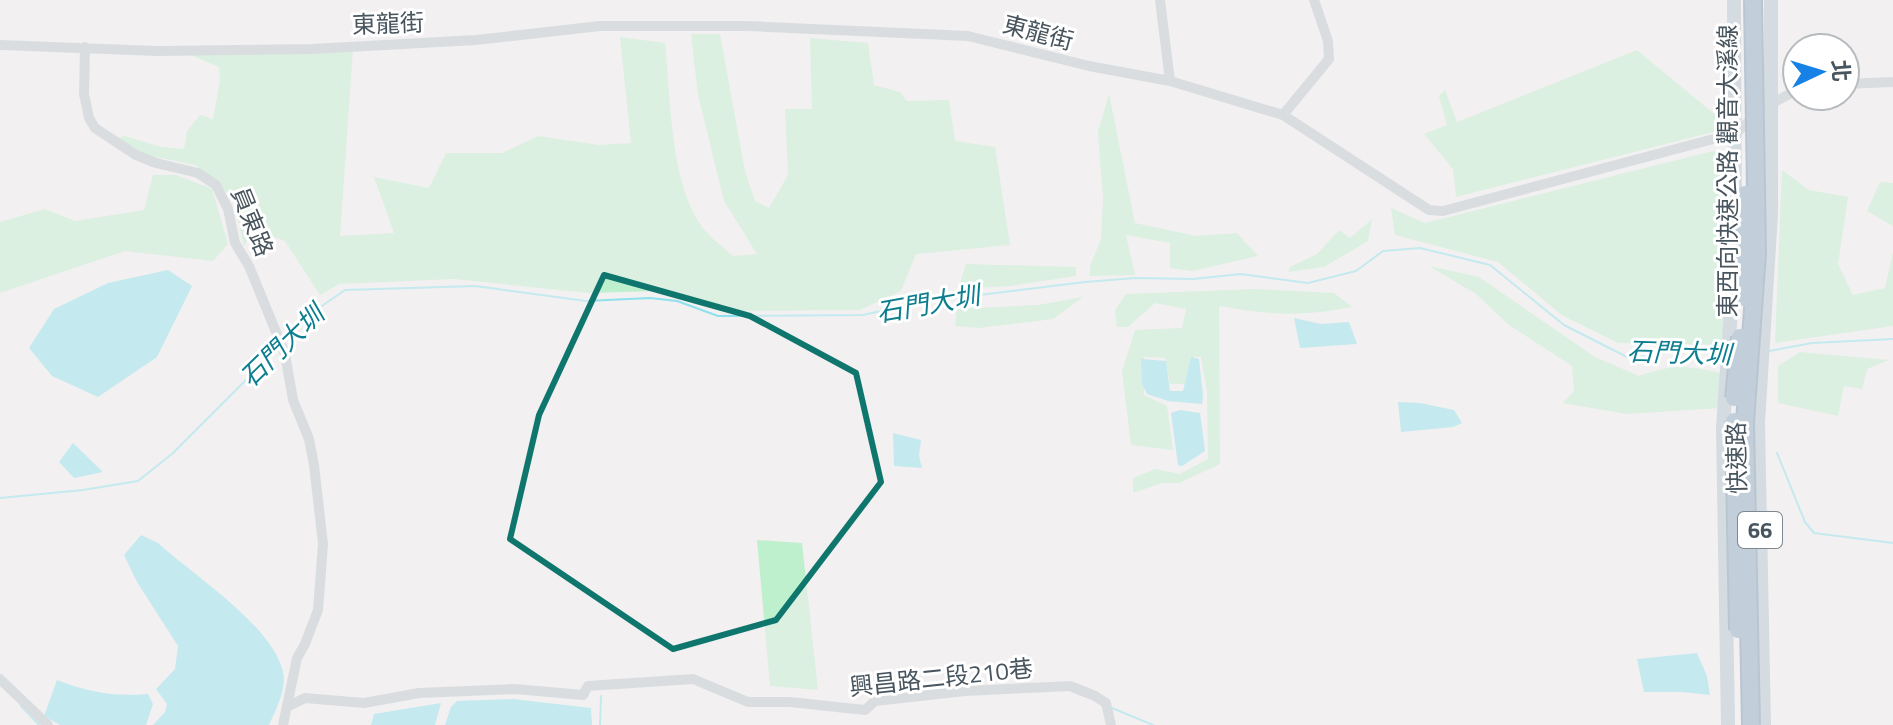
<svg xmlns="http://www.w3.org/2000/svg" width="1893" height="725" viewBox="0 0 1893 725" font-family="'Titillium Web','Noto Sans TC',sans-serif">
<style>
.green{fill:#bff0ce}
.water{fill:#8ce1ed}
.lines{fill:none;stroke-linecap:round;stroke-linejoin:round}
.stream{stroke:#8ce1ed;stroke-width:2}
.minor{stroke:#bcc6cd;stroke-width:10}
.major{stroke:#b0c2cf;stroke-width:14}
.highway-bridge-casing{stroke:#7392ab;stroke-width:20;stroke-linecap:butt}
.highway-bridge{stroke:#88a7bf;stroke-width:16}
.marked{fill:none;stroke:#0f766e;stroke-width:6;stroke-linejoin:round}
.labels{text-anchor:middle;stroke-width:6;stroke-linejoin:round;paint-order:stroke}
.shield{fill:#fff;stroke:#7f888e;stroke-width:2}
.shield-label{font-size:22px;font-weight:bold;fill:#48555e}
.street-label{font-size:24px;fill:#48555e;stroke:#fff}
.water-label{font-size:26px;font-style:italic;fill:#0c7e8f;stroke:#fff}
</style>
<rect width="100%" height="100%" fill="#f3f0f1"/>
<path class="green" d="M691,34H720L745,171L755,201L769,208L788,175L785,109H812L810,38L868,43L874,85L900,92L907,101L949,100L955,141L995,147L1010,245L916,254L901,291L860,310L721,311L658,291L588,293L454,279L339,284L320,295L285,241L254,230L244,246L233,198L195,165L146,155L116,138L125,136L161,147L184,149L187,131L200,115L213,119L220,81L219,67L189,54L353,49L340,236L394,233L374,177L429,188L446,153H502L538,136L599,145L631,143L620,37L665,43C671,98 669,172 698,221C706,235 721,245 733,256L757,254L724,201L698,95Z
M1637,50L1718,117L1721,130L1456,197L1453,169L1424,134L1447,125L1439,96L1445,90L1457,122Z
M1109,94L1135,223L1196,236L1237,233L1258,256L1192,271L1170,268V243L1126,235L1135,275L1090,276V266L1101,239L1103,199L1098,132Z
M1713,151L1726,154L1723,345L1618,343L1563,316L1498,262L1395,235L1391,208L1425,223Z
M1782,170L1809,190L1848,197L1838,264L1853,295L1885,288L1893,252V326L1775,343Z
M153,175H176L212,189L228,244L213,261L125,251L0,293V222L45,209L75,221L144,210Z
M1880,182L1893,183V226L1867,211Z
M1372,219L1368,241L1324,267L1288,272L1290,267L1317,254L1339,230L1350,238Z
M966,264L1076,267V276L1010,286L958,289Z
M1429,266L1479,277L1595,357L1639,376C1672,364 1687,365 1721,373V408L1627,414L1562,403L1574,392L1572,366L1509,325L1476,294Z
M1255,289L1334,293L1352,307C1299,317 1272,315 1219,306L1220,464L1179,483H1162L1133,493V478L1155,469L1180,474L1208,459L1207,392L1201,357H1194L1186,384H1170L1165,358L1144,357V395L1167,406L1173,450L1131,445L1122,371L1135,330L1182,328L1186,309L1155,303L1128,327H1117L1115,310L1126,294Z
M1083,297L1053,319L979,328L955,326L957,309L1038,305Z
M1800,352L1889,360L1867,369L1862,389L1844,386L1838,416L1778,403V366Z
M757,540L802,543L818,690L770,686Z"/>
<path class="water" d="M168,270L192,286L157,357L98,397L52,376L29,348L54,309L108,283Z
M1294,318L1321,324L1349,322L1357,344L1300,348Z
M1191,357L1199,359L1203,395L1202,404L1168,401L1147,394L1142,384L1141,359L1166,361L1170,391H1183Z
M1398,402L1420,403L1454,410L1462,423L1453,427L1401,432Z
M1180,410L1200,413L1205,451L1182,466L1178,465L1171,413Z
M893,433L921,440L919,456L922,468L894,466Z
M73,443L103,472L74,478L59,462Z
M141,535L158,543C193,575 273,626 283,672C287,689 276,709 269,725H153L165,712L167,704L156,689L175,669L178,646L137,582L124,555Z
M1697,653L1707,676L1710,695L1682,692H1644L1637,659Z
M57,680C87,692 116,697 148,694L153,704L146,725H60L44,716Z
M513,699L591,708L592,725H445L451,707L457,701Z
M441,703L435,725H371L374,714Z"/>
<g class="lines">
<path class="stream" d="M284,342L316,310L345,290L475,286L586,301L650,298L677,301L718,316L863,315L922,302L1085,282L1136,278L1193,279L1241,274L1308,283L1356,271L1383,251L1420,248L1490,265L1564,325L1627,357L1653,356L1676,349L1723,354
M1769,351L1812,343L1893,339
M1777,453L1805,522L1814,533L1893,543
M0,498L83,490L138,481L173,453L277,349
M21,706L39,725
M1112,708L1153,725
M600,725L601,696"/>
<path class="minor" d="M1160,0L1170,81
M0,45L157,51L312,49L476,40L600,26H748L968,36L1089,66L1170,81L1283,115L1429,210L1443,211L1736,133L1755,116
M85,47L84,94L89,118L95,128L136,155L156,163L198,173L216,185L228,209L235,243L249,266L285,354L293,400L309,439L314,465L323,544L318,610L305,644L297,658L283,725
M1845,84L1893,82
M1767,106L1797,90
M1283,115L1329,59L1328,41L1314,0
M0,679L48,725
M289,706L305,698L364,703L419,693L515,689L583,695L588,686L693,679L748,702H790L865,710L875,701L965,691L1070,686L1095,696L1106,703L1111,725"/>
<path class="major" d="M1728,725L1723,428L1735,250L1734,0
M1764,725L1758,423L1771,214V0"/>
<defs>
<path id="highway-bridge" d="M1744,298L1745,194
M1734,398L1740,337
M1734,421L1738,630
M1751,725L1745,422L1757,253L1753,0"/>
</defs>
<use href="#highway-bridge" class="highway-bridge-casing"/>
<use href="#highway-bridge" class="highway-bridge"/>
</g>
<path d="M0 0H1893V725H0ZM604,275L750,316L856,373L881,482L776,620L673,649L510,539L539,415Z" fill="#f3f0f1" fill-opacity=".55" fill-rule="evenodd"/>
<path class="marked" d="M604,275L750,316L856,373L881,482L776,620L673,649L510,539L539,415Z"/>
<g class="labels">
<rect class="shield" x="1738" y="512" width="44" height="36" rx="6"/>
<g class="shield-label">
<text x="1760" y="538">66</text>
</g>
<g class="street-label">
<text transform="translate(388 24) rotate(-2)" y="8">東龍街</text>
<text transform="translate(1038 33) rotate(15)" y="8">東龍街</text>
<text transform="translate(1728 171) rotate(-90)" y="8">東西向快速公路 觀音大溪線</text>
<text transform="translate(252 222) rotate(68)" y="8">員東路</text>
<text transform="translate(1737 458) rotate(-91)" y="8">快速路</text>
<text transform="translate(941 678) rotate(-6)" y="8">興昌路二段210巷</text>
</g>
<g class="water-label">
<text transform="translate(928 304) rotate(-10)" y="9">石門大圳</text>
<text transform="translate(282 346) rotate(-44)" y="9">石門大圳</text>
<text transform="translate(1679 353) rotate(2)" y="9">石門大圳</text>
</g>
</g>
<g transform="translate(1821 72) rotate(86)"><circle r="38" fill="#ffffff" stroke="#b6bbbf" stroke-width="2"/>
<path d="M0-6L14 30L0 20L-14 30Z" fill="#1782e6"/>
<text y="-12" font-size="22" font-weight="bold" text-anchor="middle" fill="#48555e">北</text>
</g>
</svg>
